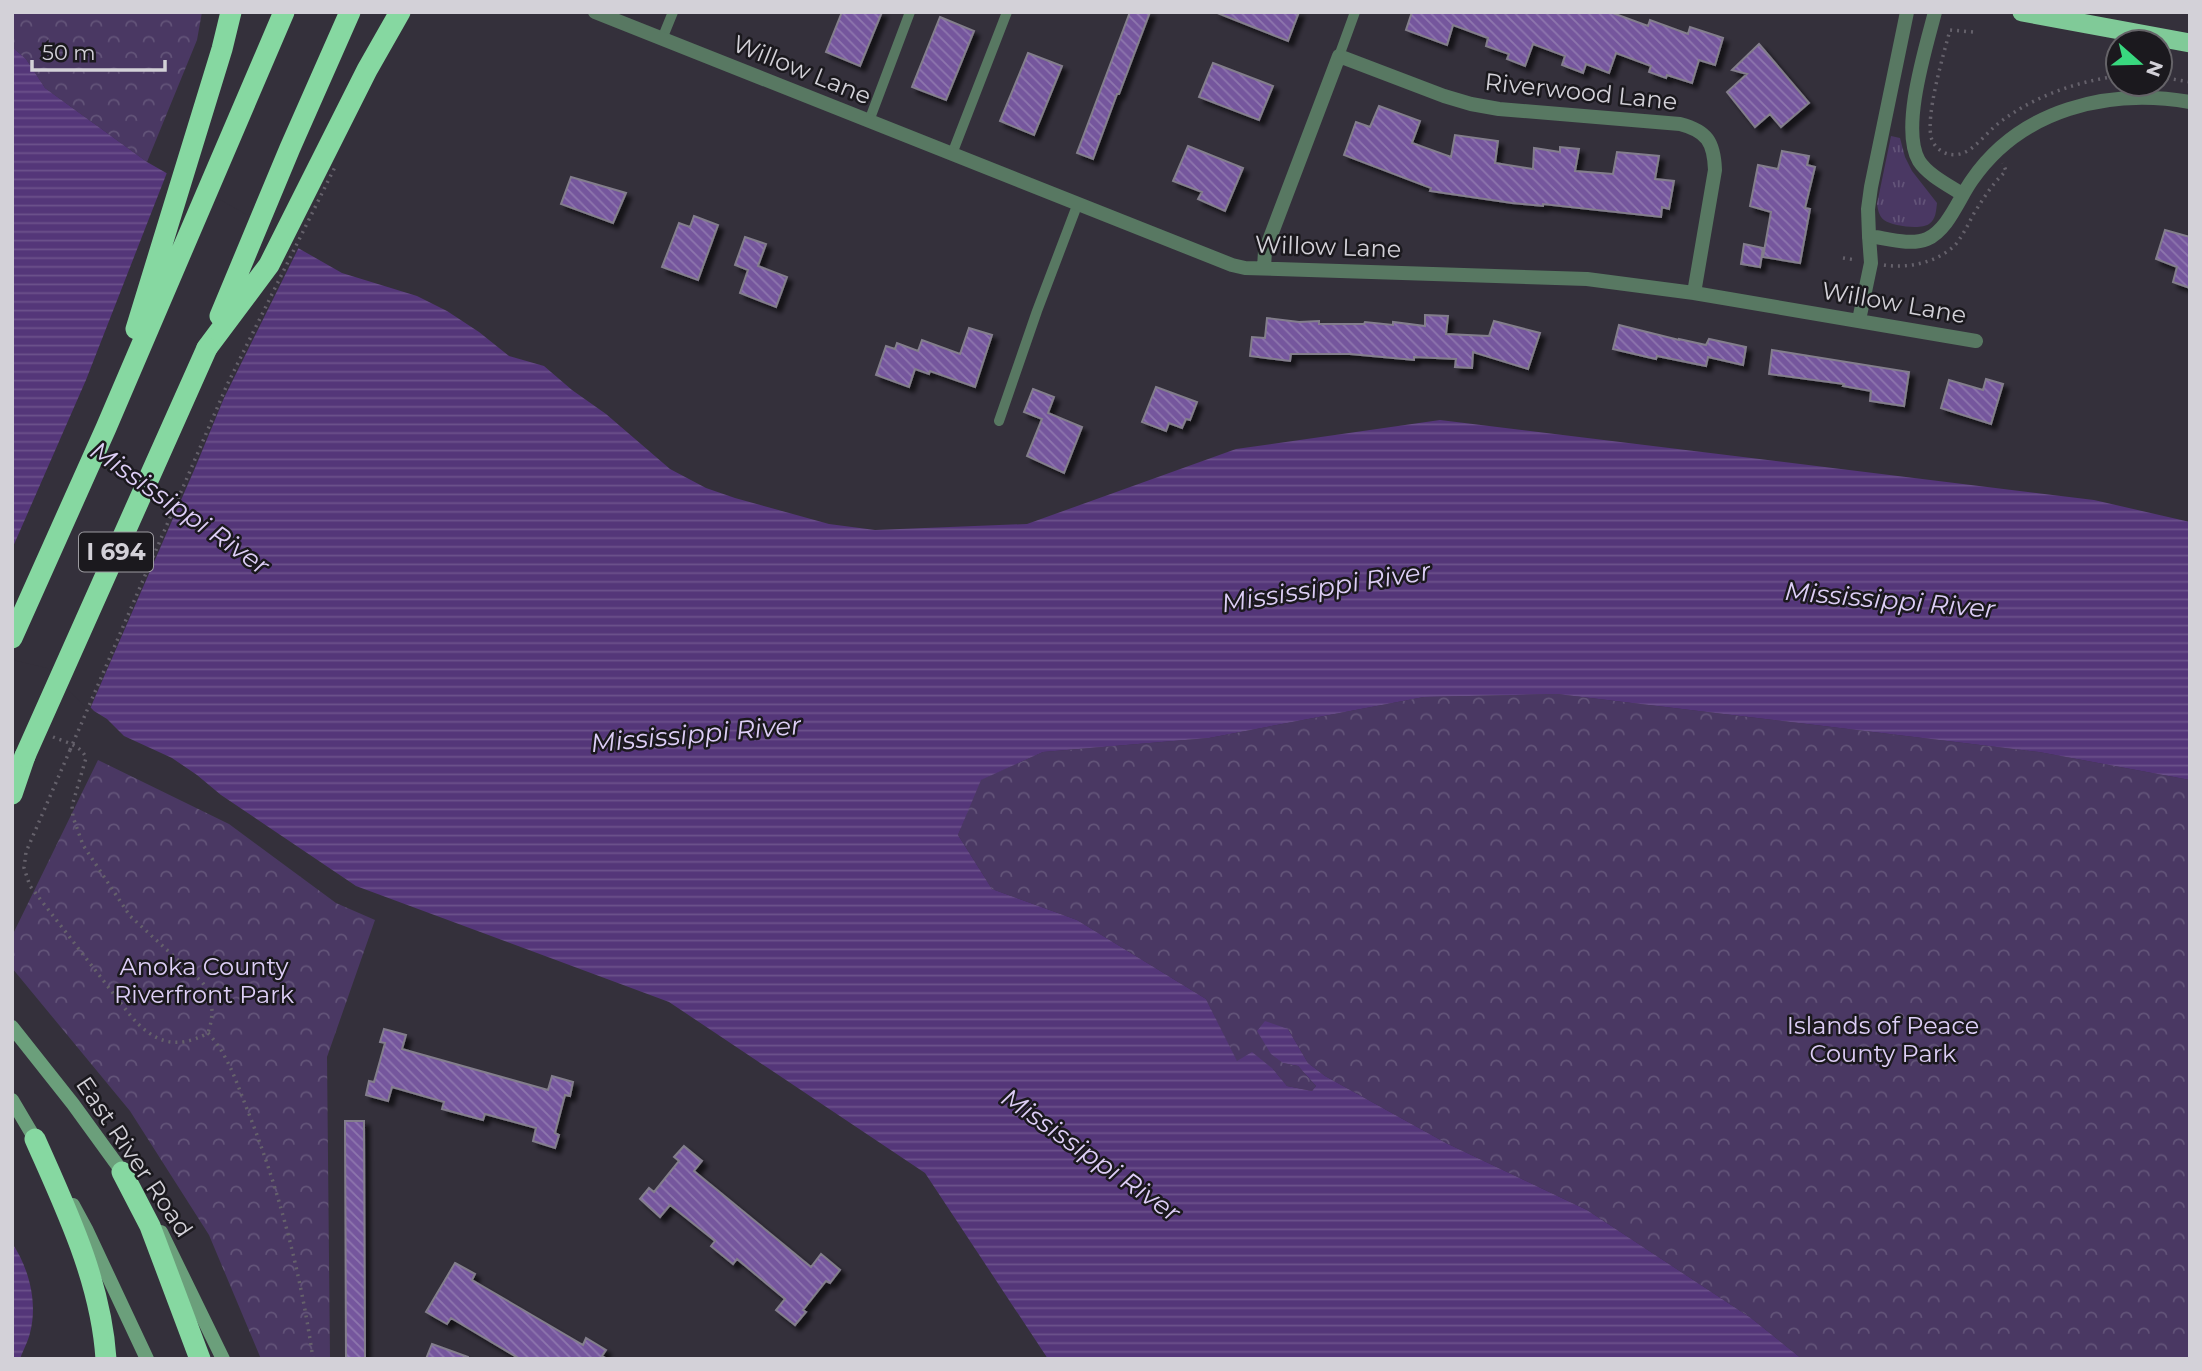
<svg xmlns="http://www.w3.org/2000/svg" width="2202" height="1371" viewBox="0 0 2202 1371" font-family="Montserrat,sans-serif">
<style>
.grass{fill:url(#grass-tufts)}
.park{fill:url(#park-crowns)}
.water{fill:url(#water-rules)}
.pier{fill:#34303b}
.building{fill:url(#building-back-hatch);stroke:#837e8c;stroke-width:2;filter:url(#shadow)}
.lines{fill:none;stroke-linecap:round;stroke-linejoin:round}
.path{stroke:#65616b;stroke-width:3.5;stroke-dasharray:2 5;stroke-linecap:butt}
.service{stroke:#587862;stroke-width:10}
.minor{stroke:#587862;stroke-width:14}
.tertiary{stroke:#587862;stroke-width:14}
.secondary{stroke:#6b9f7b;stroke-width:14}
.trunk{stroke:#80ca98;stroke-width:19}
.motorway{stroke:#86d8a1;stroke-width:21}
.path-bridge{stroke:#65616b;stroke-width:3.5;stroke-dasharray:2 5;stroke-linecap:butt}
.motorway-bridge{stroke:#86d8a1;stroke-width:21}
.labels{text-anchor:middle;stroke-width:5;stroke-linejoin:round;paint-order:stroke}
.shield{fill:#1b191e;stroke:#9c9aa0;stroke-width:2}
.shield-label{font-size:23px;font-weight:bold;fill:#d3d1d8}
.street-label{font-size:24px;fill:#d3d1d8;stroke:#1b191e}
.park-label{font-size:24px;fill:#decff7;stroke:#1b191e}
.water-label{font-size:26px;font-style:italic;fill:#ddcef6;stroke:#1b191e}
</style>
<defs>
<pattern id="grass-tufts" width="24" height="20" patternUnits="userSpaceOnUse" patternTransform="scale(1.75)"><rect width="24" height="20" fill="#4a3863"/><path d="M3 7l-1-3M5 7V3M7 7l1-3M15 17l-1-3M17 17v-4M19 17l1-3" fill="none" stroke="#635479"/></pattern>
<pattern id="park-crowns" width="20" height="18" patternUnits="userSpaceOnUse" patternTransform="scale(1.75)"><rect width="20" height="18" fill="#4a3863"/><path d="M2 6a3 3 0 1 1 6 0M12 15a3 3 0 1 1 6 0" fill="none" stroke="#635479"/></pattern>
<pattern id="water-rules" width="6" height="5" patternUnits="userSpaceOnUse" patternTransform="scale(1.75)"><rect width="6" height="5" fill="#543679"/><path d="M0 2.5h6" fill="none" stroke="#6c528b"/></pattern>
<pattern id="building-back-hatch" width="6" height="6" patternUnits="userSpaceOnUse" patternTransform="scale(1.75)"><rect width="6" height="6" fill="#75579d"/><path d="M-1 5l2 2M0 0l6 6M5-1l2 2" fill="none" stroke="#8e76ae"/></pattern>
<filter id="shadow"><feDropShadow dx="5" dy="5" stdDeviation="2" flood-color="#0009"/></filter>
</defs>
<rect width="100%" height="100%" fill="#34303b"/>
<path class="grass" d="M1891,136L1900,138L1905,157L1912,171L1937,203C1936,211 1936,219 1929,224C1921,230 1892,226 1884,220C1879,216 1878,210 1877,204Z"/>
<path class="park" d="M12,12H202L197,40L147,162L45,88L26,59L12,47Z
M1557,694L2039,752L2190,780V1359H1802L1751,1318L1587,1210L1446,1143L1325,1076L1308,1063L1288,1029L1283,1063L1298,1066L1316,1086L1312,1091L1287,1086L1273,1069L1237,1062L1206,999L1077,920L992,889L958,835L980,780L1043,752L1209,738L1424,697Z
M98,760L229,824L336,903L375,920L327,1057L330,1359H261L209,1235L130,1111L12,968V936Z"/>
<path class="water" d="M12,47L26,59L45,88L147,162L342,273L417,296L447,311L479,332L509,356L544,366L572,390L606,414L670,469L706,488L735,498L829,524L875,530L1027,524L1236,449L1440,420L2094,500L2190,522V780L2039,752L1557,694L1424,697L1209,738L1043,752L981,780L958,835L992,889L1077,920L1206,999L1237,1061L1252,1052L1273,1069L1287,1086L1312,1091L1316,1086L1298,1066L1283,1063L1271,1054L1257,1031L1265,1021L1288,1029L1308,1063L1325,1076L1446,1143L1587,1210L1751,1318L1802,1359H1048L925,1173L669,1002L356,886L221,795L197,775L172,758L124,736L107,719L94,711L49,665L12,653Z
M12,1243C29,1268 38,1303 30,1333C28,1342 23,1350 20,1359H12Z"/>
<path class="pier" d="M168,170L300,245L224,398L195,468L89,711L47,668L17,661L12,657V549L86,380Z"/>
<path class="building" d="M842,12H882L860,66L826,52Z
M1130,12H1150L1119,94H1117L1093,159L1077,153Z
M1215,12H1299L1288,41Z
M1412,12H1610L1648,26L1650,20L1688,34L1690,27L1723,38L1715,65L1699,60L1692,83L1667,75L1666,78L1649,72L1651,66L1616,53L1609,73L1586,64L1583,73L1562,65L1565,56L1533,44L1525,66L1507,59L1509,54L1486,46L1488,38L1453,25L1447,45L1406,30Z
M940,17L974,31L946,100L912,87Z
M1759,44L1809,103L1781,127L1770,114L1755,127L1727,92L1747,74L1732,70Z
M1028,53L1062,66L1034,135L1000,121Z
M1213,63L1273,86L1259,120L1199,97Z
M1379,106L1420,121L1412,143L1451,157L1455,135L1498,141L1495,163L1533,169L1534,148L1560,152V147L1579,149L1575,171L1613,174L1617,152L1659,156L1655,179L1674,181L1669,209L1662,207L1661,217L1543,204V206L1512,203L1430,191L1431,188L1344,155L1356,122L1370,127Z
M1188,146L1243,168L1225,211L1198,199L1202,192L1173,181Z
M1782,151L1809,156L1807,165L1815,167L1805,208L1810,209L1800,263L1763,257L1771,212L1750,206L1758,165L1778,169Z
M571,177L626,193L613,223L561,204Z
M694,216L718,225L698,280L662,267L679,223L690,227Z
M2165,230L2190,237V288L2173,282L2177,267L2156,259Z
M745,237L766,244L758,266L787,277L776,307L740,293L748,270L735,265Z
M1744,244L1763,248L1760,267L1741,264Z
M1425,315L1448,316L1446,334L1489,336L1494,321L1540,333L1528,369L1473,352L1472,368L1455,367L1456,359L1414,357V360L1350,354H1291L1290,361L1250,356L1252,337L1265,338L1267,318L1299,322L1319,321V324H1364L1365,322L1393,325V322L1425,326Z
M1619,325L1679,340V339L1706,345L1709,339L1746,347L1743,365L1708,357L1706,366L1657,356L1656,359L1613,349Z
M969,328L992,335L975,387L930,371L929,374L915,369L909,387L876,375L886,346L895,349L897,343L918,351L922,340L960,354Z
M1772,350L1909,372L1904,406L1870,401L1871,391L1843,386L1844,384L1769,374Z
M1986,379L2003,384L1991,424L1941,408L1949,380L1983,390Z
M1156,387L1197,402L1190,420L1186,419L1182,428L1169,423L1166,431L1142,422Z
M1033,389L1054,397L1048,413L1082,427L1064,473L1027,456L1042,419L1024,412Z
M384,1029L406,1035L402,1049L548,1090L552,1076L573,1082L570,1096L565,1095L555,1133L559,1135L555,1148L533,1141L536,1128L485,1114L483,1120L442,1109L444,1102L392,1087L388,1101L366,1095L369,1081L374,1082L385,1043L380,1042Z
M345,1121H364L365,1359H346Z
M684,1146L702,1161L694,1171L811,1267L821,1254L840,1270L830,1283L826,1281L803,1310L806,1312L795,1325L776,1310L785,1299L737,1259L733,1264L711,1246L715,1241L670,1205L660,1217L640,1199L649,1188L654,1192L679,1161L674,1157Z
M455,1263L475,1274L472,1280L583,1345L586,1338L606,1350L602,1356L607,1359H520L451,1318L447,1324L426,1312Z
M432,1344L468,1357V1359H426Z"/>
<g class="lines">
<path class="path" d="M1973,32L1950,30C1944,53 1924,119 1932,140C1935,147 1941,152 1948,154C1952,155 1958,155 1963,153C1975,149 1989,130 2000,122C2035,96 2075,82 2118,76
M2160,77L2190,82
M1843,258L1856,260
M1884,265C1908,269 1939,262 1956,244C1963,235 1968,225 1973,215C1983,199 1992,184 2006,171L2003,163
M53,737C65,742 81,745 86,758L72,806L73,817L83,845L130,916L202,982C214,998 214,1015 208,1033
M70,750L26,852L24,868L30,886L130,1015C153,1042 175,1051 208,1033
M208,1033C228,1055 236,1081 247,1109C279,1189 301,1274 313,1359"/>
<path class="service" d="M662,39L673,12
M1339,56L1355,12
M869,121L910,12
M952,154L1007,12
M999,421L1037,311L1078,203"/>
<path class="minor" d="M595,12L1232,265L1245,268L1587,279L1694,293L1976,341
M1264,268L1265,251L1339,56L1444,96L1471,104L1499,109L1680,124C1707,131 1714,142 1715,170L1694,293
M1859,320L1871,263L1869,236"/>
<path class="tertiary" d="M1907,12L1871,187L1868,209L1869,236C1886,238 1910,246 1927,239C1948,230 1959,198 1972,180C2021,109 2108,88 2190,102
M1935,12C1926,47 1900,129 1919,161C1928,175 1948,185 1962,194"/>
<path class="secondary" d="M12,1027L73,1104L126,1177
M12,1100L38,1144
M73,1205L86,1229L147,1359
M161,1232L223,1359"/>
<path class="trunk" d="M2022,12L2190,43"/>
<path class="motorway" d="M220,316L290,148L350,12
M136,329L222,49L231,12
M207,348L269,265L367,70L400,12
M12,638L106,428L284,12
M12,794L25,756
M35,1139C66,1209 101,1281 106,1359
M122,1172L150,1226L200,1359"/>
<path class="path-bridge" d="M70,750L227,385L335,167"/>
<path class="motorway-bridge" d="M25,756L207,348"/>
</g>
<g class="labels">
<rect class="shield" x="79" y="532.5" width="74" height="39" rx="5"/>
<g class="shield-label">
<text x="116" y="560">I 694</text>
</g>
<g class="street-label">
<text transform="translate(802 70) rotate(22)" y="8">Willow Lane</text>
<text transform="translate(1581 92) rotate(6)" y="8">Riverwood Lane</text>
<text transform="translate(1328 247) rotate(2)" y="8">Willow Lane</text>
<text transform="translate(1894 303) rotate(10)" y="8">Willow Lane</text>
<text transform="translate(134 1157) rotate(56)" y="8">East River Road</text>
</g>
<g class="park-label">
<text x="204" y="975">Anoka County<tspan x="204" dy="28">Riverfront Park</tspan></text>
<text x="1883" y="1034">Islands of Peace<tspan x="1883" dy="28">County Park</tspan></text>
</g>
<g class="water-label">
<text transform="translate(180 508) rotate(35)" y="9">Mississippi River</text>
<text transform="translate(1326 587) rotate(-9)" y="9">Mississippi River</text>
<text transform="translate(1890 600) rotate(5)" y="9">Mississippi River</text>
<text transform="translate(696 734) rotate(-5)" y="9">Mississippi River</text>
<text transform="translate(1091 1155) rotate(35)" y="9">Mississippi River</text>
</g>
</g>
<rect width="2202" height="1371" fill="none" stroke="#d3d1d8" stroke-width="28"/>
<g transform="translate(2139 63) rotate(110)"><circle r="33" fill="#1b191e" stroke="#656368" stroke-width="2"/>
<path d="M0-5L12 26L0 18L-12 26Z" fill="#39d87f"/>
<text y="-10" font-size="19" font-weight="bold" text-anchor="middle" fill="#d3d1d8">N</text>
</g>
<path d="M32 60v10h133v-10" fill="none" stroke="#d3d1d8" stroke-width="3.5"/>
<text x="42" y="60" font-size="21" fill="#d3d1d8" stroke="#1b191e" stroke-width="5" paint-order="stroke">50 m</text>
</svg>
